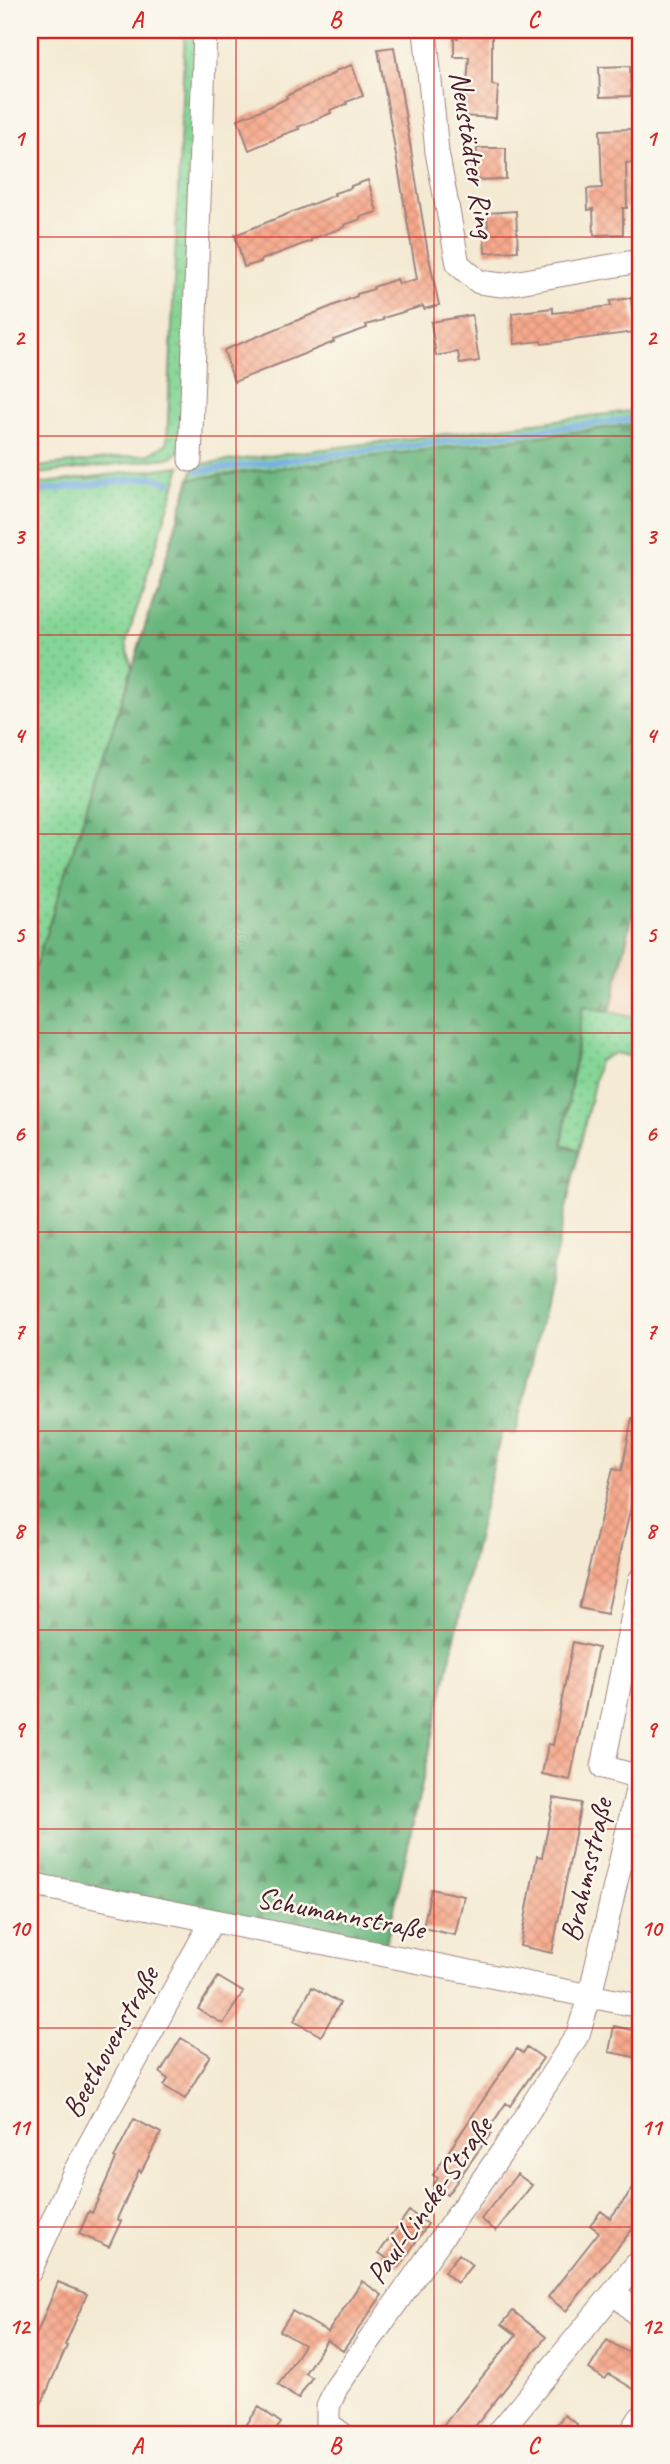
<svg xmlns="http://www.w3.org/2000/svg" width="670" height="2464" viewBox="0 0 670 2464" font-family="Caveat,sans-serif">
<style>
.built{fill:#f3d4bf}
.grass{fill:url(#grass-dots);stroke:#677a60;stroke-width:2}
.forest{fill:url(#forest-firs);stroke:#5a6a55;stroke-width:2}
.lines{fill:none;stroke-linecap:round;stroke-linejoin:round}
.stream{stroke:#73a9e1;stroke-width:6}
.building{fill:url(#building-cross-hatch)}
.minor-casing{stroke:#9f847f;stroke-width:25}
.minor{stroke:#fff;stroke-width:23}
.grid{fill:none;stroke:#d62828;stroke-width:2;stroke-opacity:0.55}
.labels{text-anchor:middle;stroke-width:5;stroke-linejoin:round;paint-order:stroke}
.street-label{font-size:30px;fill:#4a1f2b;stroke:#fbf7ec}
.neatline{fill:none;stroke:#d62828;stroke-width:2.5}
.grid-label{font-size:23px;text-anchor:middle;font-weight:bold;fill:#d62828}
</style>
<defs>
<pattern id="grass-dots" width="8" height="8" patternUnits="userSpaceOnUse" patternTransform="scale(1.75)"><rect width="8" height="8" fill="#84d596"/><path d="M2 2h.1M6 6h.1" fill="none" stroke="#74b681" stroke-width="1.8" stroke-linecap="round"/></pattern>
<pattern id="forest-firs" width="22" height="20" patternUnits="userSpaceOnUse" patternTransform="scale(1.75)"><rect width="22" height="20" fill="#6bb67f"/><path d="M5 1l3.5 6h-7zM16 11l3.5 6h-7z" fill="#5a9368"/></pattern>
<pattern id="building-cross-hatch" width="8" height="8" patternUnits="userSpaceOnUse" patternTransform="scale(1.75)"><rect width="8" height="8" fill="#f6a98c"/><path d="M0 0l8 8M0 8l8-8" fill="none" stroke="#d49179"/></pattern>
</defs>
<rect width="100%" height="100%" fill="#fbf7ec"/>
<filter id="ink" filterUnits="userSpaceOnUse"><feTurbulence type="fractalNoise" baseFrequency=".0143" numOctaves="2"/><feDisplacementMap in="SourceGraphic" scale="14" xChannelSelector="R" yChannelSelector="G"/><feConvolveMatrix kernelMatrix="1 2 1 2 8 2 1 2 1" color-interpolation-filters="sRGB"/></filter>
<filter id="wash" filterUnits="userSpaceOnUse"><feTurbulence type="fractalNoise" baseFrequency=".00686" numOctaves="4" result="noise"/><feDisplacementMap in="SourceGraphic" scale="28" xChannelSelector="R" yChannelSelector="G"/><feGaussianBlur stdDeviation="1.57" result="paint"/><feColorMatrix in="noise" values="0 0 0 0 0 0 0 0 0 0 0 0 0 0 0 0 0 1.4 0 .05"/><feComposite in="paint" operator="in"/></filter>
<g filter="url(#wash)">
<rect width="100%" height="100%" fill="#f4ead3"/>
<path class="built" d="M640,882V1018L610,1012Z"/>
<path class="grass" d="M185,30H198L182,448L174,456L166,458L30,475V468L150,454L167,443Z
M640,410V424L190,479L195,465Z
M181,466L126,643L132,669L30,983V485Z
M583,1006L640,1018V1058L614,1053L599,1061L579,1150L562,1144Z"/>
<path class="forest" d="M640,424V882L610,1012L583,1006L562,1144L579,1150L516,1434L501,1432L386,1944L30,1890V983L132,669L190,479Z"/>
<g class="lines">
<path class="stream" d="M198,471L640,418
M30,492L154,477L170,483"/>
</g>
<g id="blocks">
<path class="building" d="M458,30H492V85L498,86L496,118L461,116L462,97H466L469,57H454V38H458Z
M394,47L428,253L439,305L424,309L423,306L383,318V320L366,325L367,328L333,340L334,342L234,382L224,350L357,296V294L374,289L373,287L397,279L399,284L417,279L378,49Z
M352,65L363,96L346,102L347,104L330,110L331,113L298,127L299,129L282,135V136L249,150L238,119L271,106L287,98L286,96L335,73V71Z
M630,66L631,96L600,97L599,67Z
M633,129L634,163H626L627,208H623V234L594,235L593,209L588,210L587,189L602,188L600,130Z
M477,148H506V179L473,180V161H476Z
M368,180L377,212L360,217L361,219L344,225L345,227L311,239V241L261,260V262L244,267L235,235L335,195L334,193L351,188V186Z
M516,211L518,251L485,253L484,234L488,233L487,213Z
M631,298L635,332L542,344L541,341L515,344L512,313L553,308V313L611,306L610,301Z
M472,315L479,361L460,364L458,352L436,356L431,322Z
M632,1418L640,1419V1465L607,1614L579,1608L613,1468L622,1470Z
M573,1642L598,1648L570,1780L542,1774L548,1744L553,1745Z
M554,1798L581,1803L552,1953L520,1946L537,1856L542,1857Z
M431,1889L464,1896L455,1935L423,1928Z
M218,1977L243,1992L223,2024L198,2009Z
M312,1987L340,2003L321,2036L294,2021Z
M614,2026L640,2032V2058L609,2052Z
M181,2038L210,2055L185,2099L164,2086L168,2079L160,2073Z
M527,2047L543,2058L510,2106L506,2103L488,2130L491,2133L447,2195L433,2185L438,2178L433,2175L517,2049L523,2053Z
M134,2119L161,2133L141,2172L139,2170L117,2219L121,2221L109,2247L79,2234L89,2211L92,2213L116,2159L114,2158Z
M517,2174L532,2185L496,2231L481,2219Z
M640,2180V2220L566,2311L548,2297L599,2232L590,2225L601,2211L610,2218Z
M409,2211L428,2224L399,2267L379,2253Z
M459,2254L472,2265L457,2283L444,2272Z
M362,2281L382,2295L343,2351L327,2340L305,2373L312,2377L298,2399L278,2385L304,2345L280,2331L292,2311L328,2332Z
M58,2282L87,2294L65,2345L67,2346L30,2429V2350Z
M513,2311L546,2337L469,2434H436L516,2335L502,2324Z
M607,2340L627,2352L630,2347L640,2354V2393L609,2374L605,2379L589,2369Z
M259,2407L281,2423L273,2434H240Z
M564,2415L577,2424L570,2434H550Z"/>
</g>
</g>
<g filter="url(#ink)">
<use href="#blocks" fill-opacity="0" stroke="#9f847f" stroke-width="2"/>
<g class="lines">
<defs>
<path id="minor" d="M425,30L437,152L458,264L479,282L502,285L640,261
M190,460L205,30
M30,1884L640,2006
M30,2271L75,2171L212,1921
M614,2292L640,2317
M342,2434L328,2424V2407L336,2388L505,2148L578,2034L590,1995L640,1777L603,1767L640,1580
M498,2434L640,2260
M630,2434L640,2418"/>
</defs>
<use href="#minor" class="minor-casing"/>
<use href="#minor" class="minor"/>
</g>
</g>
<path class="grid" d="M236,30V2434M434,30V2434M30,237H640M30,436H640M30,635H640M30,834H640M30,1033H640M30,1232H640M30,1431H640M30,1630H640M30,1829H640M30,2028H640M30,2227H640"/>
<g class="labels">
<g class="street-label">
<text transform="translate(473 154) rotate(81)" y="10">Neustädter Ring</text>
<text transform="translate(586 1870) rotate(-77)" y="10">Brahmsstraße</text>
<text transform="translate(341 1913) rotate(11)" y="10">Schumannstraße</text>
<text transform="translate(110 2042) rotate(-61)" y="10">Beethovenstraße</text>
<text transform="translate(429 2200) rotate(-55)" y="10">Paul-Lincke-Straße</text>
</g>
</g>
<rect width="670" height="2464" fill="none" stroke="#fbf7ec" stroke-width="77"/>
<rect x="38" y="38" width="594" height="2388" class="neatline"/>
<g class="grid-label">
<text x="137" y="27">A</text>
<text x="335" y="27">B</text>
<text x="533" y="27">C</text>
<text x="19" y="146">1</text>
<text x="651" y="146">1</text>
<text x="19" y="345">2</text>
<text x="651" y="345">2</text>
<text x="19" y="544">3</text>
<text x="651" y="544">3</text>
<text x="19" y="743">4</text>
<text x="651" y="743">4</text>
<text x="19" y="942">5</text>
<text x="651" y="942">5</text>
<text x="19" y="1141">6</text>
<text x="651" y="1141">6</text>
<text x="19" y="1339">7</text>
<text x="651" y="1339">7</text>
<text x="19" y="1538">8</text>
<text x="651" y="1538">8</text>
<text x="19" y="1737">9</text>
<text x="651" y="1737">9</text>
<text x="19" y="1936">10</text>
<text x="651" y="1936">10</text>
<text x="19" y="2135">11</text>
<text x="651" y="2135">11</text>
<text x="19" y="2334">12</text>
<text x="651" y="2334">12</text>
<text x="137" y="2453">A</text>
<text x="335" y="2453">B</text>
<text x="533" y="2453">C</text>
</g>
</svg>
